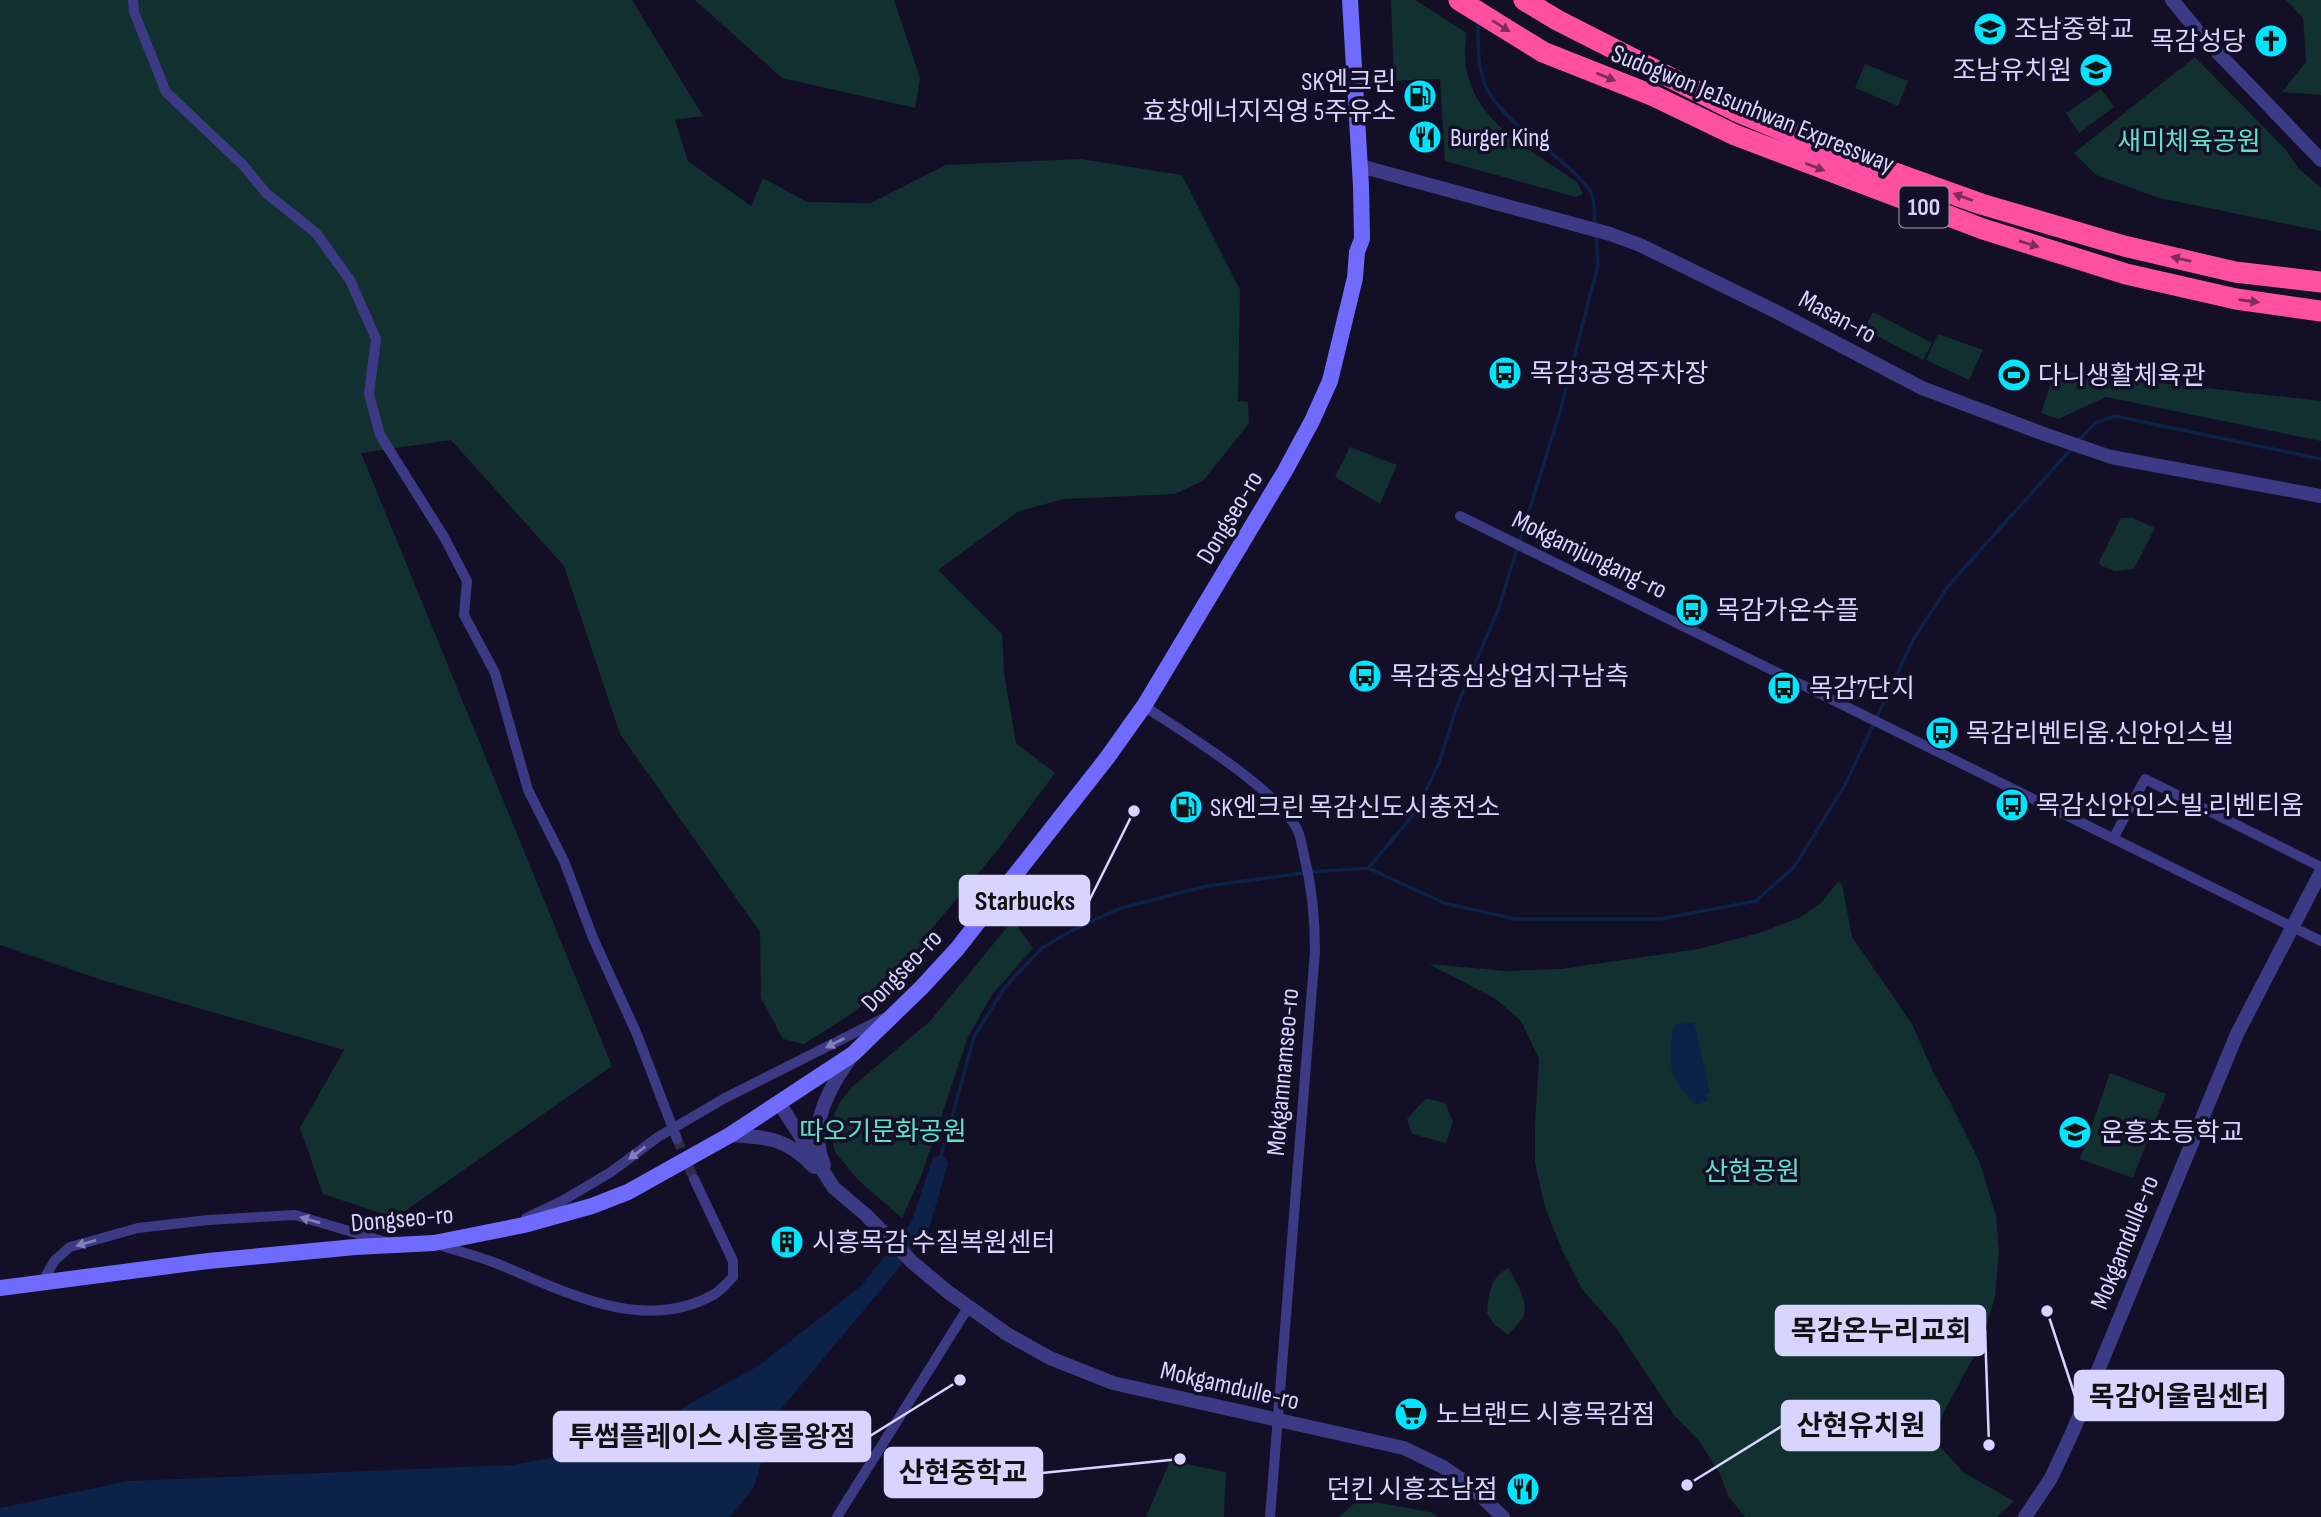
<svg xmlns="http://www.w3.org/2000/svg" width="2321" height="1517" viewBox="0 0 2321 1517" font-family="'Sofia Sans Condensed','Noto Sans KR',sans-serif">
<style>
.green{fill:#12302f}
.water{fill:#0c2248}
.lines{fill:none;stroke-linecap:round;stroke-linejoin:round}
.stream{stroke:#0c2248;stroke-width:3.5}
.minor-tunnel{stroke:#312d47;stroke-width:10;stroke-dasharray:10 5;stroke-linecap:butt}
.minor{stroke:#3d3a85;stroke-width:10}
.tertiary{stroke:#3d3a85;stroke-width:14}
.secondary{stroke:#6f6bff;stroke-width:16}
.motorway{stroke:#ff4fa3;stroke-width:21}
.oneway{fill:#7d2c5e}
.oneway2{fill:#837fbc}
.labels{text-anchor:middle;stroke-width:7;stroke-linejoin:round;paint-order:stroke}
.shield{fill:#130f26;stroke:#9e99be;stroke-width:2}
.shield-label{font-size:24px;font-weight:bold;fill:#d9d4ff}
.poi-label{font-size:26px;fill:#d9d4ff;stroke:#130f26;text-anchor:start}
.street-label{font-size:26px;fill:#d9d4ff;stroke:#130f26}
.park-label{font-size:26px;fill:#5fe0c0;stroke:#130f26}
.leader{fill:none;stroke:#d9d4ff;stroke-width:2.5}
.callout-dot{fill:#d9d4ff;stroke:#130f26;stroke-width:2.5}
.callout{fill:#d9d4ff;stroke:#d9d4ff;stroke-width:2.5}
.callout-label{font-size:28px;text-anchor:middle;font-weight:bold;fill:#111}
</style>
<rect width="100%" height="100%" fill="#130f26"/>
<path class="green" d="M0,0H632L703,116L675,120L688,161L751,206L763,178L807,202L871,203L946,165L1080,159L1182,175L1240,290L1238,401L1248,402L1249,423L1204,480L1175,494L1064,499L1019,511L938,570L1002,634L1004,673L1016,743L1055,773L997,851L928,933L918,953L883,988L851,1014L804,1044L783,1039L761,998L760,932L620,734L564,566L451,440L361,453L612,1066L395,1218L323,1194L300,1128L344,1050L105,981L0,945Z
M695,0H894L920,78L915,108L782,78Z
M1391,0H1415L1467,33C1453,112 1522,144 1577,182L1583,194L1576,197L1445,161L1440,79L1394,81Z
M2286,0H2321V95L2282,92L2306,62L2303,18Z
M2195,57L2286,150L2298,168L2321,188V231L2159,198L2096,175L2074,153Z
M1865,64L1908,81L1898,106L1855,88Z
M2101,89L2114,107L2079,133L2066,113Z
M1873,312L1932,343L1923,360L1864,329Z
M1938,334L1983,350L1969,380L1926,360Z
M2055,371L2321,401V441L2106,397L2058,419L2041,413Z
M1350,447L1397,465L1380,504L1335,477Z
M2121,518H2133L2155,528L2134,569L2115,571L2101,566L2099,562Z
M1838,882L1842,884L1852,937L1912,1024L1934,1074L1950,1102L1980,1163L1996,1216L1999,1252L1995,1297L1981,1343L1944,1412L1934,1440L1964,1473L2014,1501L1997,1517H1745L1728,1496L1720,1474L1699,1441L1674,1415L1616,1328L1582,1289L1562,1250L1545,1207L1535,1163V1123L1539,1059L1521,1021L1496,999L1429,964L1506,971L1561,969L1698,949L1759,933L1799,918L1820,904Z
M1013,920L1033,948L991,996L968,1037L922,1174L902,1218L858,1180L835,1152L829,1127L840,1102L852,1087L930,1021Z
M2110,1073L2166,1094L2133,1178L2080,1159Z
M1426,1098L1445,1103L1453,1122L1446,1143L1412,1134L1407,1119Z
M1509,1268C1515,1281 1530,1303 1523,1317C1520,1323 1513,1329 1508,1335L1494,1324L1487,1313C1488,1295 1491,1275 1509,1268Z
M1170,1461L1226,1472L1224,1517H1146Z
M1359,1499L1434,1513L1437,1517H1339Z"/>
<path class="water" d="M1694,1023L1710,1093L1706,1094L1708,1101L1694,1105C1691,1098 1686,1095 1681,1088C1667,1068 1668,1046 1675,1024Z
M942,1153L948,1163L929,1229L890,1279L776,1415L754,1487L730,1517H0V1508L128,1481L512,1465L634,1443L689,1404L758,1366L861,1286L911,1223L933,1158Z"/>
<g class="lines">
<path class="stream" d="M1478,20C1478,42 1477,69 1487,89C1506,128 1586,170 1593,198C1595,206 1594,216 1595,225
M2078,441L2095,423L2115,416L2321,459
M1368,868L1444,903L1515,919H1660L1756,901L1794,867L1845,785L1913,640L1948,586L2073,447
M942,1153L974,1037L1005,987L1042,948L1073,930L1121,908L1207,886L1311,872L1368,868L1416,812L1439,763L1457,706L1498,610L1559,415L1598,265L1596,233"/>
<path class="minor-tunnel" d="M677,1139L694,1179"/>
<path class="minor" d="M133,0L134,12L166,92L243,165L266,193L316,233L350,280L376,339L369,394L380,435L444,537L467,581L464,615L495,673L528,790L564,861L593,938L636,1032L677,1139
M1460,516L2321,941
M1144,706C1184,733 1276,788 1297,829C1301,837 1302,847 1304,855C1312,887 1315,918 1315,951L1270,1517
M2114,837L2145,779L2321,867
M526,1218L562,1201L611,1172L658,1137L725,1098L884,1018
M437,1244C457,1251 478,1256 498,1264C564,1291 642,1334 713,1295C720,1291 727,1283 733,1277V1261L694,1179
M41,1284L55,1260L70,1247L138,1228L208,1220L295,1215L386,1242
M837,1517L969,1306"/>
<path class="tertiary" d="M2172,0L2201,35L2321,160
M1360,166L1610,234L1640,245L1775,311L1922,388L2044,434L2111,457L2321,496
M779,1103L834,1188L866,1215L912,1262L948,1292L1007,1334L1050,1358L1113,1383L1404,1448L1443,1467L1468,1484L1503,1517
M730,1135C767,1137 787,1138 814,1167
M824,1165C807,1126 829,1088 851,1057
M2025,1517L2051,1478L2073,1431L2237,1034L2321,872"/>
<path class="secondary" d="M0,1288L208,1261L355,1247L434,1243L524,1225L592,1206L628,1192L730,1135L853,1054L922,987L957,949L1107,758L1144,706L1285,471L1312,421L1330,381L1355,278L1357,252L1362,239L1361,186L1350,0"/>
<path class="motorway" d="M1459,0L1543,52L1654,96L1735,135L1983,229L2126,274L2236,299L2321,311
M1524,0L1557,20L1736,111L1825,148L1981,204L2124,246L2235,272L2321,282"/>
</g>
<defs><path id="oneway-solid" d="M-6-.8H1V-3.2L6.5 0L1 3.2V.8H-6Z" transform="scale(1.75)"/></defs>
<g class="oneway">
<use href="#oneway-solid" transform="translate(1501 26) rotate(32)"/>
<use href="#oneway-solid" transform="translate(1606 77) rotate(22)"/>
<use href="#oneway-solid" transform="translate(1815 167) rotate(21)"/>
<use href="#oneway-solid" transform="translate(1963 197) rotate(-160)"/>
<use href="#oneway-solid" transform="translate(2029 244) rotate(17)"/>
<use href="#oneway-solid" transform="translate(2181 259) rotate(-167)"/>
<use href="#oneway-solid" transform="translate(2249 301) rotate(8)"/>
</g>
<g class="oneway2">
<use href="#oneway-solid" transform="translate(835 1043) rotate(153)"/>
<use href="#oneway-solid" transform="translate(637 1153) rotate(143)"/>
<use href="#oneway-solid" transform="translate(310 1220) rotate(-164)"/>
<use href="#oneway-solid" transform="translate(86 1243) rotate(164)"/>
</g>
<defs>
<symbol id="school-disc" viewBox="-11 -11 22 22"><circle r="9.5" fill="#00e5ff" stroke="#130f26"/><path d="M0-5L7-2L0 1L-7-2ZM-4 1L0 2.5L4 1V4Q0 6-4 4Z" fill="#111"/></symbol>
<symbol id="church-disc" viewBox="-11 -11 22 22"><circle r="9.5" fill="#00e5ff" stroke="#130f26"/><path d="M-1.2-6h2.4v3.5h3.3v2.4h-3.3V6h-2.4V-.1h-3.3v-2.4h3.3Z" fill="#111"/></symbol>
<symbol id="fuel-disc" viewBox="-11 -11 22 22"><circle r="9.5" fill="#00e5ff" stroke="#130f26"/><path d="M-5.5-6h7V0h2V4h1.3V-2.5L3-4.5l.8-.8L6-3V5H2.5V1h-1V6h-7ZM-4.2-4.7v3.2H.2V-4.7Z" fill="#111"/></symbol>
<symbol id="restaurant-disc" viewBox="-11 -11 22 22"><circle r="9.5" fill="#00e5ff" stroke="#130f26"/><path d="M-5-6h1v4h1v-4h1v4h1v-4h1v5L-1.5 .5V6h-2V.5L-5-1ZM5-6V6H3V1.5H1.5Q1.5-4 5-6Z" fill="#111"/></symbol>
<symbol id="bus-disc" viewBox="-11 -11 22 22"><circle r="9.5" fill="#00e5ff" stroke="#130f26"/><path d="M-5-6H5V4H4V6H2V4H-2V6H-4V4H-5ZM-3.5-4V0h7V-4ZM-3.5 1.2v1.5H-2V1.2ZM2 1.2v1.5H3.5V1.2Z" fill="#111"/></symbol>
<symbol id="stadium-disc" viewBox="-11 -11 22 22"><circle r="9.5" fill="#00e5ff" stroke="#130f26"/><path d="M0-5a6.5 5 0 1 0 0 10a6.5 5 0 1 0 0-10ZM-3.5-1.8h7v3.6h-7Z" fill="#111"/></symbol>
<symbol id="building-disc" viewBox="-11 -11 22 22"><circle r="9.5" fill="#00e5ff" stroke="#130f26"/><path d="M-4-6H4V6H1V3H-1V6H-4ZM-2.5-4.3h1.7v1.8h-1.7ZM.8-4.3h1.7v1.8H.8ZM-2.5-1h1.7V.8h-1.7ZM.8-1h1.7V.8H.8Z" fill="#111"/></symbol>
<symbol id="supermarket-disc" viewBox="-11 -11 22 22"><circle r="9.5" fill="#00e5ff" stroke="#130f26"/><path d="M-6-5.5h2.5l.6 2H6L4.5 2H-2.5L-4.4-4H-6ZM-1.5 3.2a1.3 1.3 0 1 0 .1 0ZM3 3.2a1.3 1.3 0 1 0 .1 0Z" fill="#111"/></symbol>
</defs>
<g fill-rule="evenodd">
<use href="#school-disc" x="1971" y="10" width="38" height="38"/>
<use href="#church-disc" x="2252" y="22" width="38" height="38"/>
<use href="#school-disc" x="2077" y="51" width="38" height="38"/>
<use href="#fuel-disc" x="1401" y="77" width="38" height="38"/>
<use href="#restaurant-disc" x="1406" y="118" width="38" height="38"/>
<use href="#bus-disc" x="1486" y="354" width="38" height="38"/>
<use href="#stadium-disc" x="1995" y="356" width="38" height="38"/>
<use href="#bus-disc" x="1673" y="591" width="38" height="38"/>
<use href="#bus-disc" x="1346" y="657" width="38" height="38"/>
<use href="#bus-disc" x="1765" y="669" width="38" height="38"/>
<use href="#bus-disc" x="1923" y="714" width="38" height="38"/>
<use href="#bus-disc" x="1993" y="786" width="38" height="38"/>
<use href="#fuel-disc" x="1167" y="788" width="38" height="38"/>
<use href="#school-disc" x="2056" y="1113" width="38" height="38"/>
<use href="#building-disc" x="768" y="1223" width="38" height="38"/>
<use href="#supermarket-disc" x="1392" y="1395" width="38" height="38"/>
<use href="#restaurant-disc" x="1504" y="1470" width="38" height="38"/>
</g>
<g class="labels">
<rect class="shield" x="1899.5" y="186.5" width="49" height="41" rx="5"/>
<g class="shield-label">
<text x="1924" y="215">100</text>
</g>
<g class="poi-label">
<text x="2014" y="38">조남중학교</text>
<text x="2246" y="50" text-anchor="end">목감성당</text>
<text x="2072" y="79" text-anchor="end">조남유치원</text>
<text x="1396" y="90" text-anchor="end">SK엔크린<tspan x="1396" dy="30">효창에너지직영 5주유소</tspan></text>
<text x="1450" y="146">Burger King</text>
<text x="1530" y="382">목감3공영주차장</text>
<text x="2038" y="384">다니생활체육관</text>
<text x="1716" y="619">목감가온수플</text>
<text x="1390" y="685">목감중심상업지구남측</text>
<text x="1809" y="697">목감7단지</text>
<text x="1966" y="742">목감리벤티움.신안인스빌</text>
<text x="2036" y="814">목감신안인스빌.리벤티움</text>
<text x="1210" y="816">SK엔크린 목감신도시충전소</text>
<text x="2100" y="1141">운흥초등학교</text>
<text x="812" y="1251">시흥목감 수질복원센터</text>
<text x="1436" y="1423">노브랜드 시흥목감점</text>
<text x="1498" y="1498" text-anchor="end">던킨 시흥조남점</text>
</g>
<g class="street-label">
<text transform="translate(1753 108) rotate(22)" y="9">Sudogwon Je1sunhwan Expressway</text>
<text transform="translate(1838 316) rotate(28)" y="9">Masan-ro</text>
<text transform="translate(1229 517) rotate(-59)" y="9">Dongseo-ro</text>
<text transform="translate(1590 554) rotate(26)" y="9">Mokgamjungang-ro</text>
<text transform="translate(901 970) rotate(-46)" y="9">Dongseo-ro</text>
<text transform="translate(1282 1072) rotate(-85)" y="9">Mokgamnamseo-ro</text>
<text transform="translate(402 1218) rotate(-5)" y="9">Dongseo-ro</text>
<text transform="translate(2124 1242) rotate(-68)" y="9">Mokgamdulle-ro</text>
<text transform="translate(1230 1385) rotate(13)" y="9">Mokgamdulle-ro</text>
</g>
<g class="park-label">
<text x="2189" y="150">새미체육공원</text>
<text x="883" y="1140">따오기문화공원</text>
<text x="1752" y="1180">산현공원</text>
</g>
</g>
<path class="leader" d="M1134 811L1089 901M1989 1445L1985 1330M2047 1311L2075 1396M1687 1485L1782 1426M960 1380L870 1436M1180 1459L1042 1473"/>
<g class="callout-dot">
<circle cx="1134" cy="811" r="7"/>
<circle cx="1989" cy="1445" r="7"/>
<circle cx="2047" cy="1311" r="7"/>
<circle cx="1687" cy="1485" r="7"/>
<circle cx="960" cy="1380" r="7"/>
<circle cx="1180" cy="1459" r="7"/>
</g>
<g class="callout">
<rect x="960" y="876" width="129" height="49" rx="7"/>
<rect x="1776" y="1306" width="209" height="49" rx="7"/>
<rect x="2075" y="1371" width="208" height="49" rx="7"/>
<rect x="1782" y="1401" width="157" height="49" rx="7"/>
<rect x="554" y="1412" width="316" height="49" rx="7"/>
<rect x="885" y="1448" width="157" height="49" rx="7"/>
</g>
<g class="callout-label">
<text x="1025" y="910">Starbucks</text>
<text x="1881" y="1340">목감온누리교회</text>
<text x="2179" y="1406">목감어울림센터</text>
<text x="1861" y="1435">산현유치원</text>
<text x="712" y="1446">투썸플레이스 시흥물왕점</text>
<text x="963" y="1482">산현중학교</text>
</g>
</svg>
